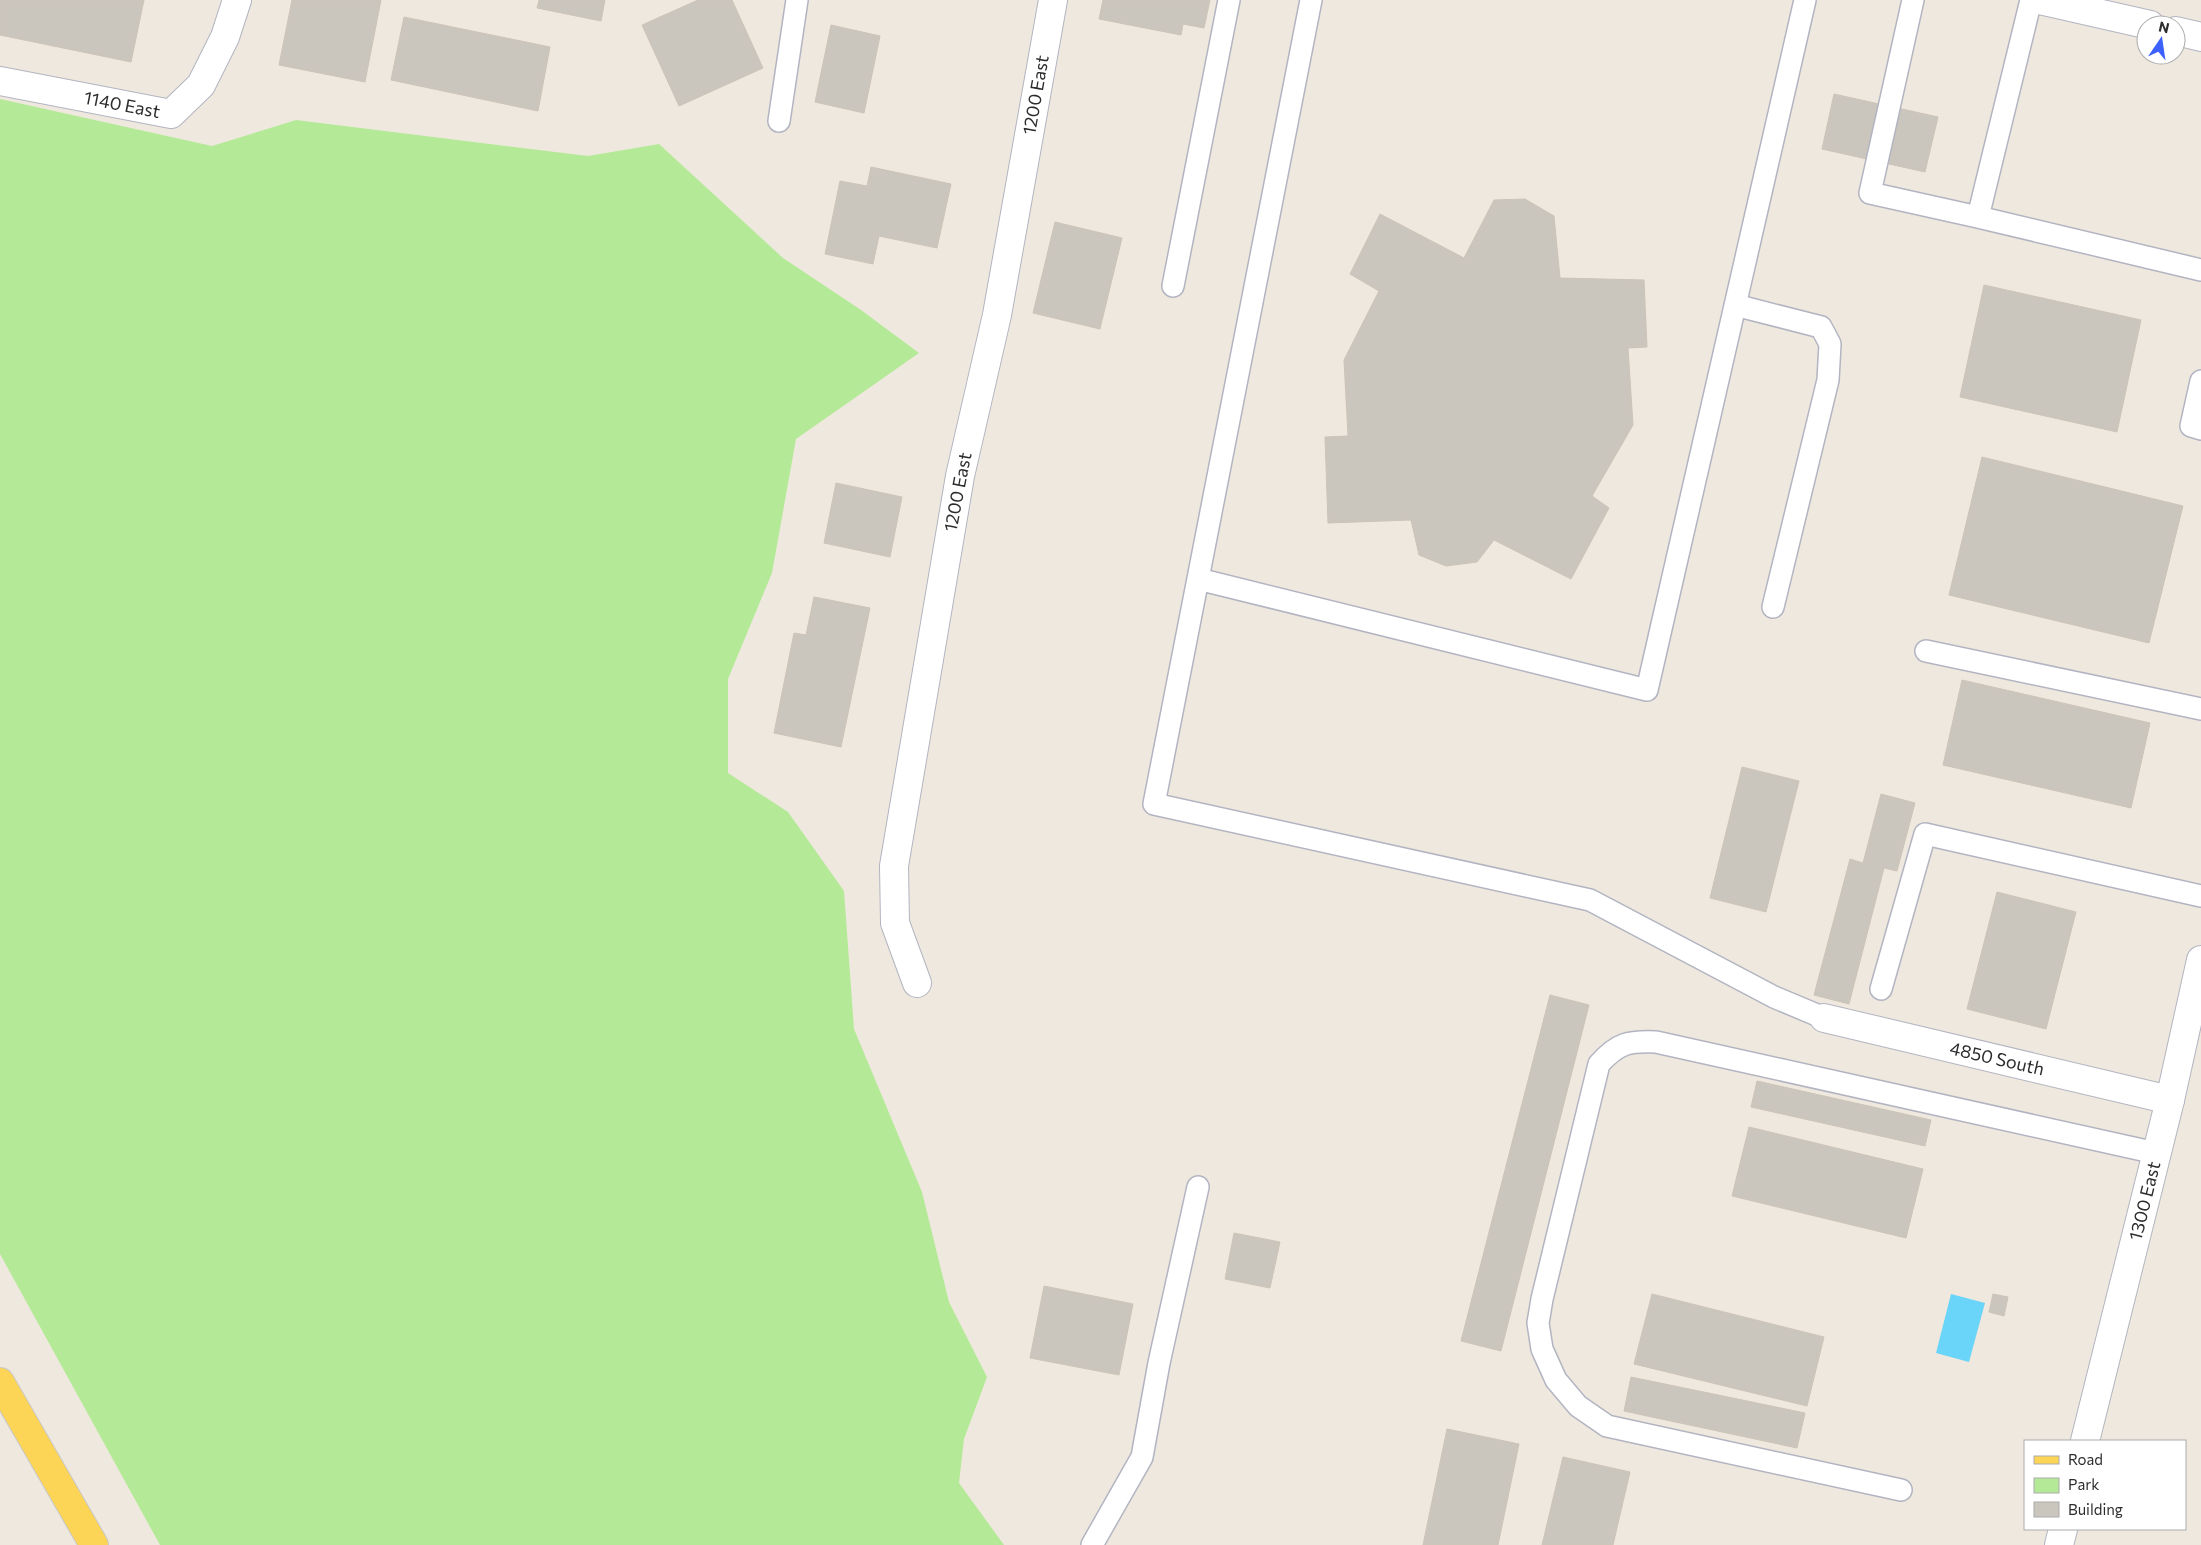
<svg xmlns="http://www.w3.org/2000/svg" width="2201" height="1545" viewBox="0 0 2201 1545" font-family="Commissioner,sans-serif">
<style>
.green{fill:#b4ea97}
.water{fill:#6ad4f9}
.building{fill:#cbc6bd;stroke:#cbc4b7}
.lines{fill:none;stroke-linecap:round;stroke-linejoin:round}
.lane-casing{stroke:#b2b5c1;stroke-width:24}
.street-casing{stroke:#b2b5c1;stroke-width:30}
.secondary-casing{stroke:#b2b5c1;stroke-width:30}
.primary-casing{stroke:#c8c8c8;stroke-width:30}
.lane{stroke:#fff;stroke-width:21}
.street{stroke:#fff;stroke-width:28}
.secondary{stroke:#fff;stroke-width:28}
.primary{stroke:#fdd556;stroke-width:28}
.labels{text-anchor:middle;stroke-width:5;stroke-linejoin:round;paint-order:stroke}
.street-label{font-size:18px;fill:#2d2d2d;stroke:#fff}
</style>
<rect width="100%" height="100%" fill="#efe8de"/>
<path class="green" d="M0,99L212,146L296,120L588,156L659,144L783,258L861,310L919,353L796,439L772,573L728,679V773L788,812L844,891L854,1029L922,1192L949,1302L987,1377L964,1439L959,1483L1004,1545H160L0,1254Z"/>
<path class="water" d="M1951,1294L1985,1303L1969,1362L1936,1353Z"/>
<path class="building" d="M0,0H144L131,62L0,35Z
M292,0H381L365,82L279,65Z
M539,0H605L601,21L537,8Z
M698,0H732L763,68L679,106L642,25Z
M1103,0H1210L1204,28L1183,24L1181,35L1099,19Z
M404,17L550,47L538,111L391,80Z
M831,25L880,36L864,113L815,102Z
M1834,94L1938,117L1925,172L1822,149Z
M871,167L951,184L937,248L879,236L873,264L825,254L840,181L867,186Z
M1525,199L1554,216L1560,278L1644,280L1647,347L1628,348L1633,425L1592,496L1609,508L1571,579L1494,540L1477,562L1446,566L1419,555L1411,520L1328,523L1325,437L1348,436L1344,360L1379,291L1350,274L1380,214L1464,258L1494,200Z
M1055,222L1122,238L1100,329L1033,313Z
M1984,285L2141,320L2117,432L1960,397Z
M1982,457L2183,506L2149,643L1949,595Z
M836,483L902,497L890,557L824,543Z
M814,597L870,608L841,747L774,733L794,633L806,635Z
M1962,680L2150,723L2131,808L1943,765Z
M1742,767L1799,781L1766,912L1710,898Z
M1881,794L1915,803L1897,871L1884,868L1849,1004L1814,995L1850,859L1863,863Z
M1997,892L2076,912L2046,1029L1967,1009Z
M1550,995L1589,1005L1501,1351L1461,1341Z
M1757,1081L1931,1120L1925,1146L1751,1107Z
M1749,1127L1923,1169L1906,1238L1732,1196Z
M1234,1233L1280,1242L1270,1288L1225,1279Z
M1044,1286L1133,1304L1119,1375L1030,1358Z
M1652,1294L1824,1337L1807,1406L1634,1364Z
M1993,1294L2008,1297L2004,1316L1989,1312Z
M1631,1377L1805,1413L1797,1448L1624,1411Z
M1447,1429L1519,1444L1498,1545H1423Z
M1563,1457L1630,1472L1613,1545H1542Z"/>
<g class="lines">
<defs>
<path id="lane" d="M1311,0L1154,804L1590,900L1774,997L1824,1018
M1913,0L1870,193L1978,217
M2031,0L1978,217L2201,270
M779,121L797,0
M1173,286L1229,0
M1735,305L1821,327L1830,344L1828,380L1773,607
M2201,381L2191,426L2201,429
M1198,579L1647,690L1805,0
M1926,651L2201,709
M1881,989L1925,834L2201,896
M1901,1490L1607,1426L1578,1406L1556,1380L1542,1349L1538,1323L1542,1299L1599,1064C1618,1043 1628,1041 1656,1042L2156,1153
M1092,1545L1142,1457L1159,1363L1198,1187"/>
<path id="street" d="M0,81L171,114L201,85L225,37L237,0
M917,983L895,923L894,866L960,476L997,315L1053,0
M1824,1018L2170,1100"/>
<path id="secondary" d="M2040,0L2150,25
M2176,31L2201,37
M2085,1441L2170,1100L2201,960
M2059,1545L2063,1529"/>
<path id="primary" d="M0,1382L94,1545"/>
</defs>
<use href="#lane" class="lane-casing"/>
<use href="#street" class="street-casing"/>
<use href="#secondary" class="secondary-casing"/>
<use href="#primary" class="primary-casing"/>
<use href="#lane" class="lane"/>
<use href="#street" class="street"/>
<use href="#secondary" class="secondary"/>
<use href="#primary" class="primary"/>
</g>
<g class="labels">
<g class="street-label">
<text transform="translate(1036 95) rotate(-80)" y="6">1200 East</text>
<text transform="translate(122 105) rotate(11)" y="6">1140 East</text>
<text transform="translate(958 492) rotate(-79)" y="6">1200 East</text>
<text transform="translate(1997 1059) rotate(13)" y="6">4850 South</text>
<text transform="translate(2145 1201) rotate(-76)" y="6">1300 East</text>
</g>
</g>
<rect x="2024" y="1440" width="162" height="90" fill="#ffffff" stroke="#ababab"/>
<rect x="2034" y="1456" width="25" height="8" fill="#fdd556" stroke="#ababab"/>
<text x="2068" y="1465" font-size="15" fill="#2d2d2d">Road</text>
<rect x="2034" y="1478" width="25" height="15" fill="#b4ea97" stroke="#ababab"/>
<text x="2068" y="1490" font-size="15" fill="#2d2d2d">Park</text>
<rect x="2034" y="1502" width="25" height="15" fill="#cbc6bd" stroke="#ababab"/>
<text x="2068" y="1515" font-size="15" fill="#2d2d2d">Building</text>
<g transform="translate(2161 40) rotate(13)"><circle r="24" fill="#ffffff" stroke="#ababab"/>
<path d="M0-4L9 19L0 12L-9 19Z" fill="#3c61ff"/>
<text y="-8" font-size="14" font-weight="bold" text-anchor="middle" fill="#2d2d2d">N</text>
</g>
</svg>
